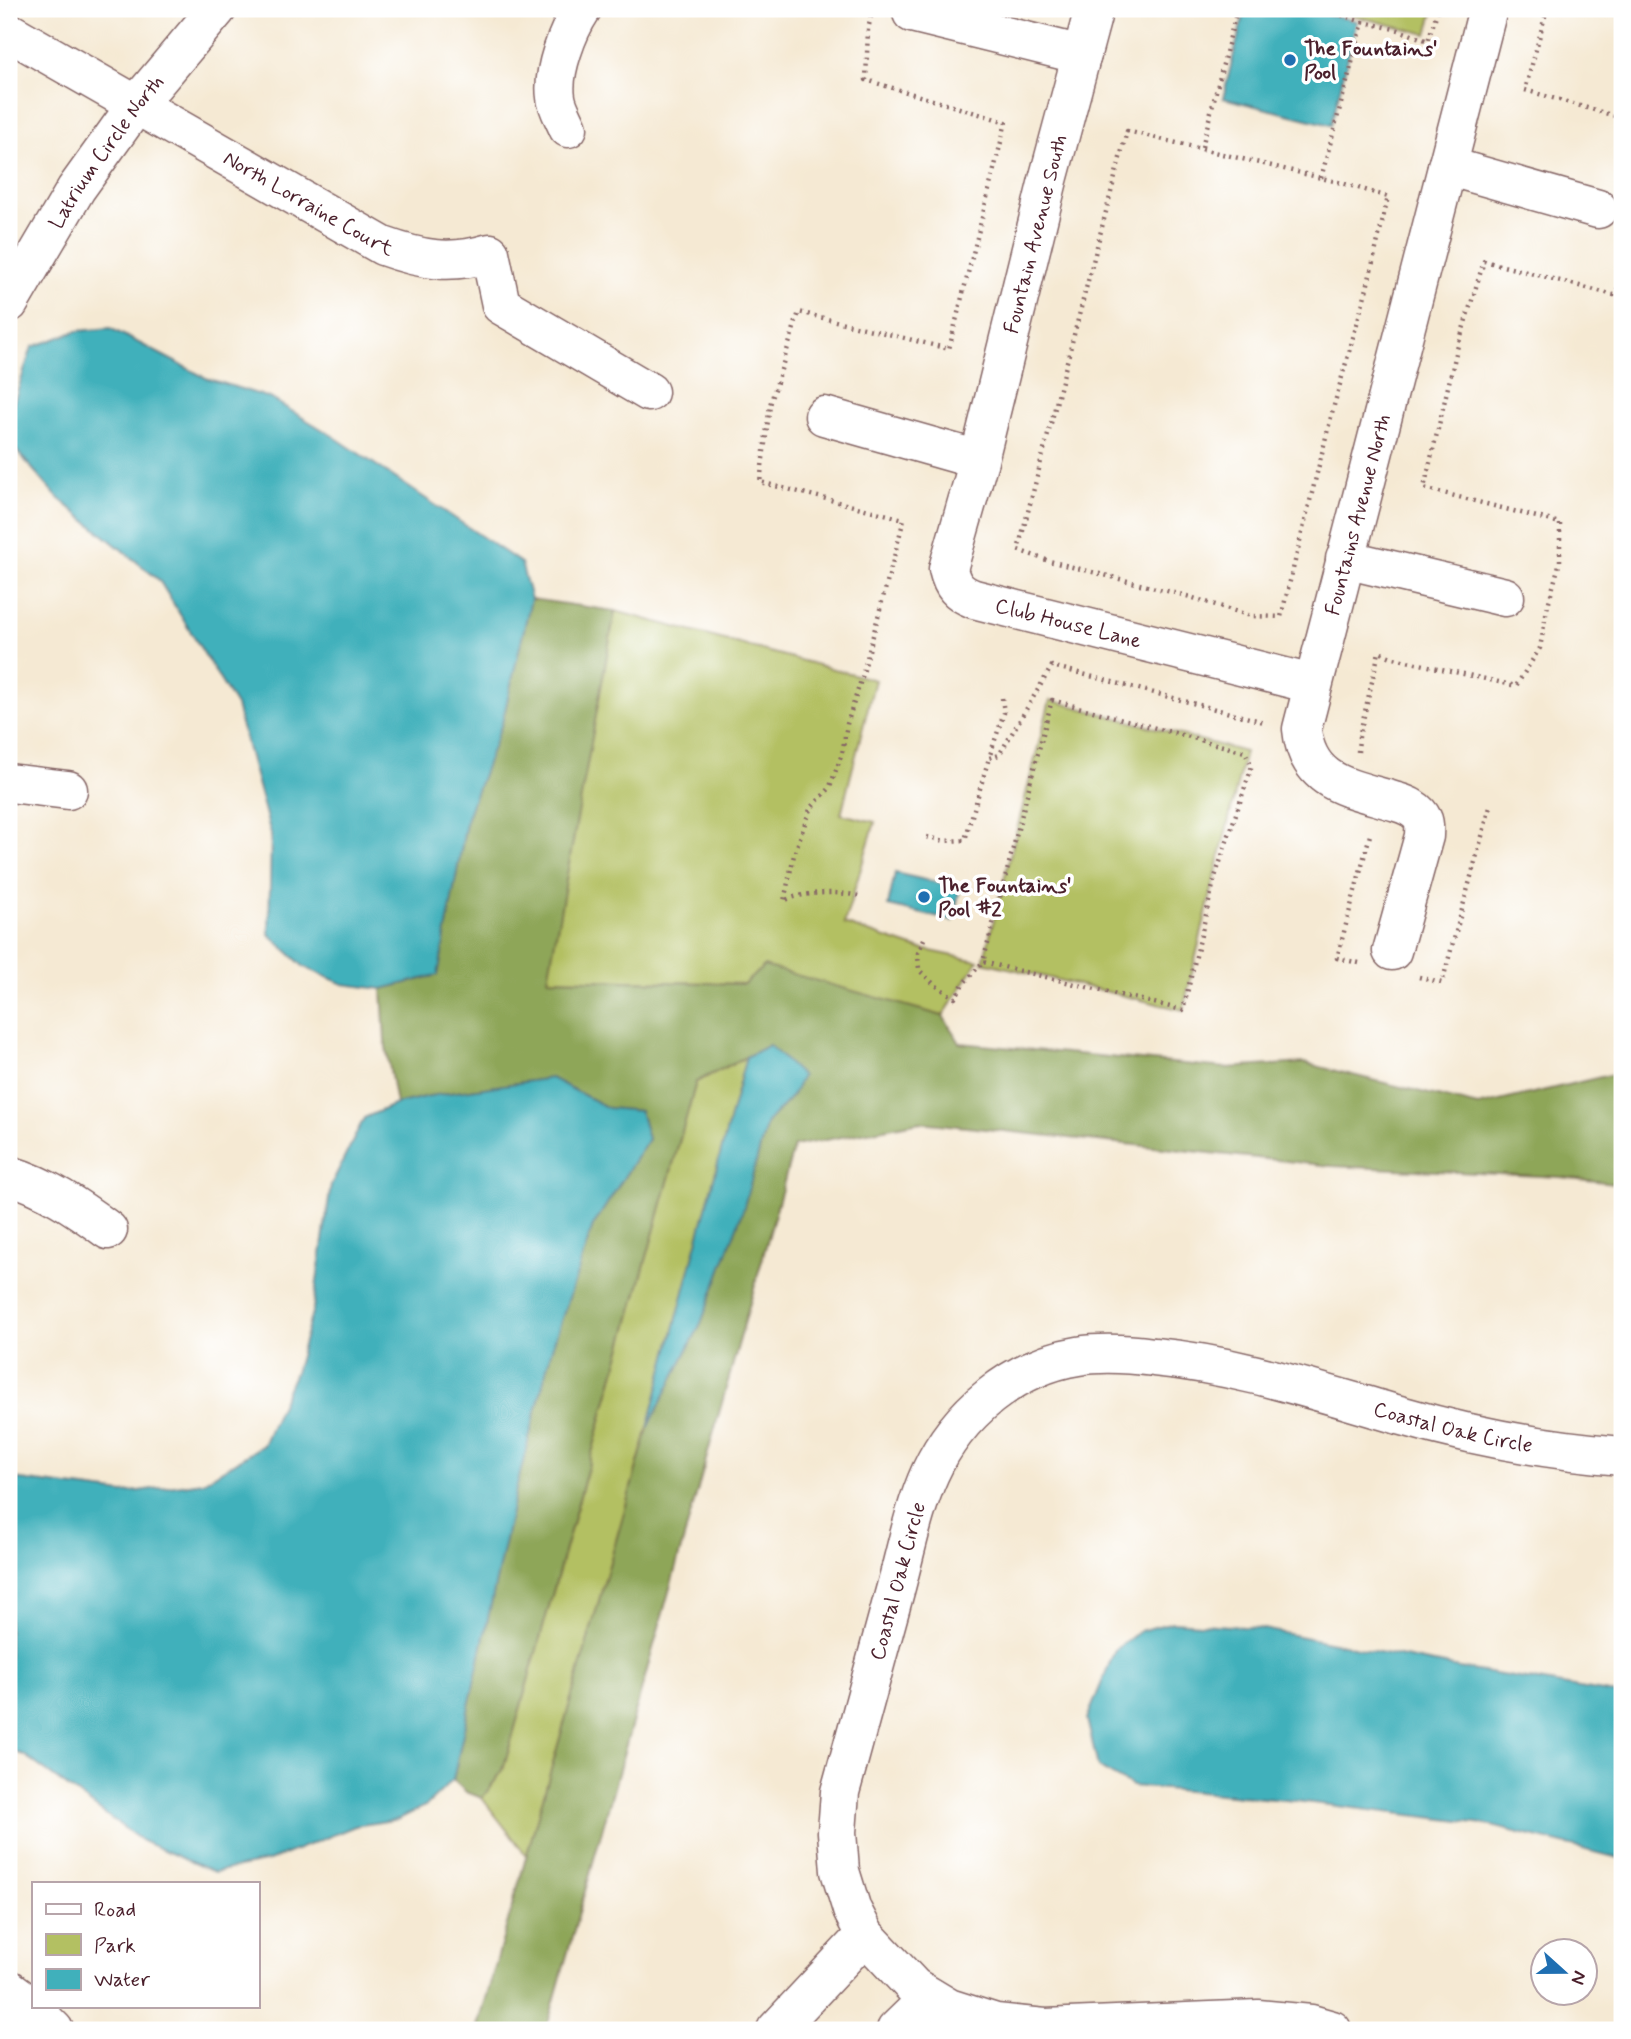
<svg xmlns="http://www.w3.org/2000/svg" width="1631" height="2039" viewBox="0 0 1631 2039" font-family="Mynerve,sans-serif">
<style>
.green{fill:#b3c062;stroke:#7e7046;stroke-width:2}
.forest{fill:#8ea658;stroke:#6c6242;stroke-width:2}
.water{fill:#40b0bb;stroke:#456873;stroke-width:2}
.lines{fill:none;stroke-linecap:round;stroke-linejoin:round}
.minor-casing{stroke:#866666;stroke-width:41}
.path{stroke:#866666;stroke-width:4.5;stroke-dasharray:2 5;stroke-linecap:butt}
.minor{stroke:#fff;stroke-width:38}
.poi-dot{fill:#1f6fb2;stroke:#fff;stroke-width:2.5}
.labels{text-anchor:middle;stroke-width:7;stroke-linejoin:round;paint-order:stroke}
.poi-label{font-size:21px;font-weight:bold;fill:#4a1f2b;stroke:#fff;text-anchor:start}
.street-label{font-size:21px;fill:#4a1f2b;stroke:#fff}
</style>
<rect width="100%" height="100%" fill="#fff"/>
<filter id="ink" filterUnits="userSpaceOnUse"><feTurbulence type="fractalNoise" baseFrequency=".0143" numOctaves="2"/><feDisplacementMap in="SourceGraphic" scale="14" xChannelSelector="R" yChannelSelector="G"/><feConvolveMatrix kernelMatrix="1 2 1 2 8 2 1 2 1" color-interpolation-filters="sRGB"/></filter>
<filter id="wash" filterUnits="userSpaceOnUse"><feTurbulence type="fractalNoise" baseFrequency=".00686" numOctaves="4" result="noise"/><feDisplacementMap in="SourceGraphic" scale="28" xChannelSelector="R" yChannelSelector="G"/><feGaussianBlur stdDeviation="1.57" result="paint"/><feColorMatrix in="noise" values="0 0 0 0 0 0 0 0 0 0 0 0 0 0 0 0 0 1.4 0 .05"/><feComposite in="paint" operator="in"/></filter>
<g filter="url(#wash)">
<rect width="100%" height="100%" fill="#f5e9d3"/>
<path class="green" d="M1327,9H1434L1427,34Z
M615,611L875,680L841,814L875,822L844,924L916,948L978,961L943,1016L765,967L744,984L547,979Z
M1050,700L1245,752L1183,1010L983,962Z
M746,1057L648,1428L527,1856L482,1798L503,1770L696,1082Z"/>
<path class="forest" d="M531,599L615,611L548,979L744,984L764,966L943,1016L960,1043L1226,1068L1304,1063L1478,1106L1622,1072V1184L1560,1177L1332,1166L920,1122L794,1146L546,2030H477L648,1428L701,1323L743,1210L767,1122L793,1095L769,1045L696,1082L503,1770L482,1798L466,1792L453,1780L515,1493L552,1348L593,1226L648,1139L640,1111L608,1108L551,1078L430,1096L396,1104L385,1041L382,989L438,975L467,817L502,723Z"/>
<path class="water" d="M1245,9H1303L1357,21L1331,125L1223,98Z
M110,328L206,378L270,398L333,436L521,563L531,599L502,723L467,817L438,975L382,989L343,984L304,967L269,934L271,834L236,706L159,580L58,498L9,442V417L32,347L77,331Z
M895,873L960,888L953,921L888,906Z
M769,1045L802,1076L793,1095L767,1122L743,1210L701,1323L648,1428L746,1057Z
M551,1078L608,1108L640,1111L648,1139L593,1226L552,1348L515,1493L453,1780L427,1805L399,1819L355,1826L269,1861L214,1872L142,1841L24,1755L9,1750V1475L21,1480L124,1493L203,1482L263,1445L296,1370L313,1309L331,1185L364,1118L396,1104L430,1096Z
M1173,1622L1258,1628L1459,1668L1622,1695V1859L1484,1824L1296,1801L1132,1786L1098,1767L1087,1719L1115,1650L1140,1631Z"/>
</g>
<g filter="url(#ink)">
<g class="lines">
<defs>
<g id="minor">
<path id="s1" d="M1094,9L1048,180L979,460L948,569C952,586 958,593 974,599L1312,684"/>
<path d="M912,13L1082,55"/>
<path id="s2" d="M9,32L383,246C422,260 450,265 490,253L501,305L649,392"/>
<path d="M568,128C564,118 557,107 556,97C552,71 568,30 582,9"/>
<path d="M1447,166L1598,209"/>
<path id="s3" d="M9,303L76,189L137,104L217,9"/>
<path d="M824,416L979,460"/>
<path d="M1345,559L1505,597"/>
<path d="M9,783L68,790"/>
<path id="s4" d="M1392,951L1424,836C1424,832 1425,824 1423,820C1418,809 1407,805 1397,802C1352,788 1307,785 1302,729L1488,9"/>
<path d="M9,1175C46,1186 77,1207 108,1230"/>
<path d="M9,1989L24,2000L54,2030"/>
<path d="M776,2030L865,1935"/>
<path d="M896,2030L930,1997"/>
<path id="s5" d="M1332,2030L1311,2024L1258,2019L1045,2028L996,2023L949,2008L914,1987L865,1935L852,1910L840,1871L837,1832L840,1792C859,1724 877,1656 896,1587C906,1550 914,1508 930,1473C957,1414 1014,1366 1078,1356C1103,1352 1130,1354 1154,1357C1240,1365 1321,1393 1403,1416C1475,1437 1547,1450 1622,1456"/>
</g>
</defs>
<use href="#minor" class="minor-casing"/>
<path class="path" d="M1547,9L1525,90L1622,118
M1363,22L1399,30L1428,41L1438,9
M1127,131L1342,183L1388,197L1367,288L1333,409L1281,617L1251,616L1187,596L1049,561L1018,550Z
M1202,147L1237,9
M1321,178L1363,22L1322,9
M1002,698L1004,713L989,758L999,755L1052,666L1264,722
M1052,700L1245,752L1252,766L1215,877L1183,1010L983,962Z
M1358,752L1359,737L1379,652L1394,658L1516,686L1540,648L1547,609L1560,561V523L1424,488L1457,349L1484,261L1614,295L1622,281
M927,837L945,841L965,840L989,758
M858,896C840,891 800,892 784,901L794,855L810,809L829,789L842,754L847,724L862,677L904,519L760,482L770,405L799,312L949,349L1006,122L866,80L868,29L873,9
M924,939L918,953L919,970L935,985L955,998L963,984L983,962
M1359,963L1337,958L1370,835
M1419,977L1442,983L1490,807"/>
<use href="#minor" class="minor"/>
</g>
</g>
<g class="poi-dot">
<circle cx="1290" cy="60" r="7"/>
<circle cx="924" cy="897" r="7"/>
</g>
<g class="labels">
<g class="poi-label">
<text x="1304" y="55">The Fountains'<tspan x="1304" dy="24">Pool</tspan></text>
<text x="938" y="892">The Fountains'<tspan x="938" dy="24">Pool #2</tspan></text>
</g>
<g class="street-label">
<text dy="7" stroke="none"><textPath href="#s3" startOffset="180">Latrium Circle North</textPath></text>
<text dy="7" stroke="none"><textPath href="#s2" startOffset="345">North Lorraine Court</textPath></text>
<text transform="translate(1035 234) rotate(-76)" y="7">Fountain Avenue South</text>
<text dy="7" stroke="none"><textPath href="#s4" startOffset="520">Fountains Avenue North</textPath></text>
<text dy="7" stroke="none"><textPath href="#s1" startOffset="718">Club House Lane</textPath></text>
<text dy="7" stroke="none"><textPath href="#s5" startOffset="1559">Coastal Oak Circle</textPath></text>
<text dy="7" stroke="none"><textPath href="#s5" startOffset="866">Coastal Oak Circle</textPath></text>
</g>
</g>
<rect width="1631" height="2039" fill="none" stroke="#fff" stroke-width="35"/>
<rect x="32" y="1882" width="228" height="126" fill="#ffffff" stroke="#b7a5aa" stroke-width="2"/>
<rect x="46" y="1904" width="35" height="10" fill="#ffffff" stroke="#b7a5aa" stroke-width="2"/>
<text x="94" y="1916" font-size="21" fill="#4a1f2b">Road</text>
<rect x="46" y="1934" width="35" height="21" fill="#b3c062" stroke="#b7a5aa" stroke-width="2"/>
<text x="94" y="1952" font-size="21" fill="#4a1f2b">Park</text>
<rect x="46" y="1969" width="35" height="21" fill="#40b0bb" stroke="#b7a5aa" stroke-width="2"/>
<text x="94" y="1986" font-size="21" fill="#4a1f2b">Water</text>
<g transform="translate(1564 1972) rotate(111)"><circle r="33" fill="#ffffff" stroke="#b7a5aa" stroke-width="2"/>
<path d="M0-5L12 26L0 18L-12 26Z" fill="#1f6fb2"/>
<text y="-10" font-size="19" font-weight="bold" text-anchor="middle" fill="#4a1f2b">N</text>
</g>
</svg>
